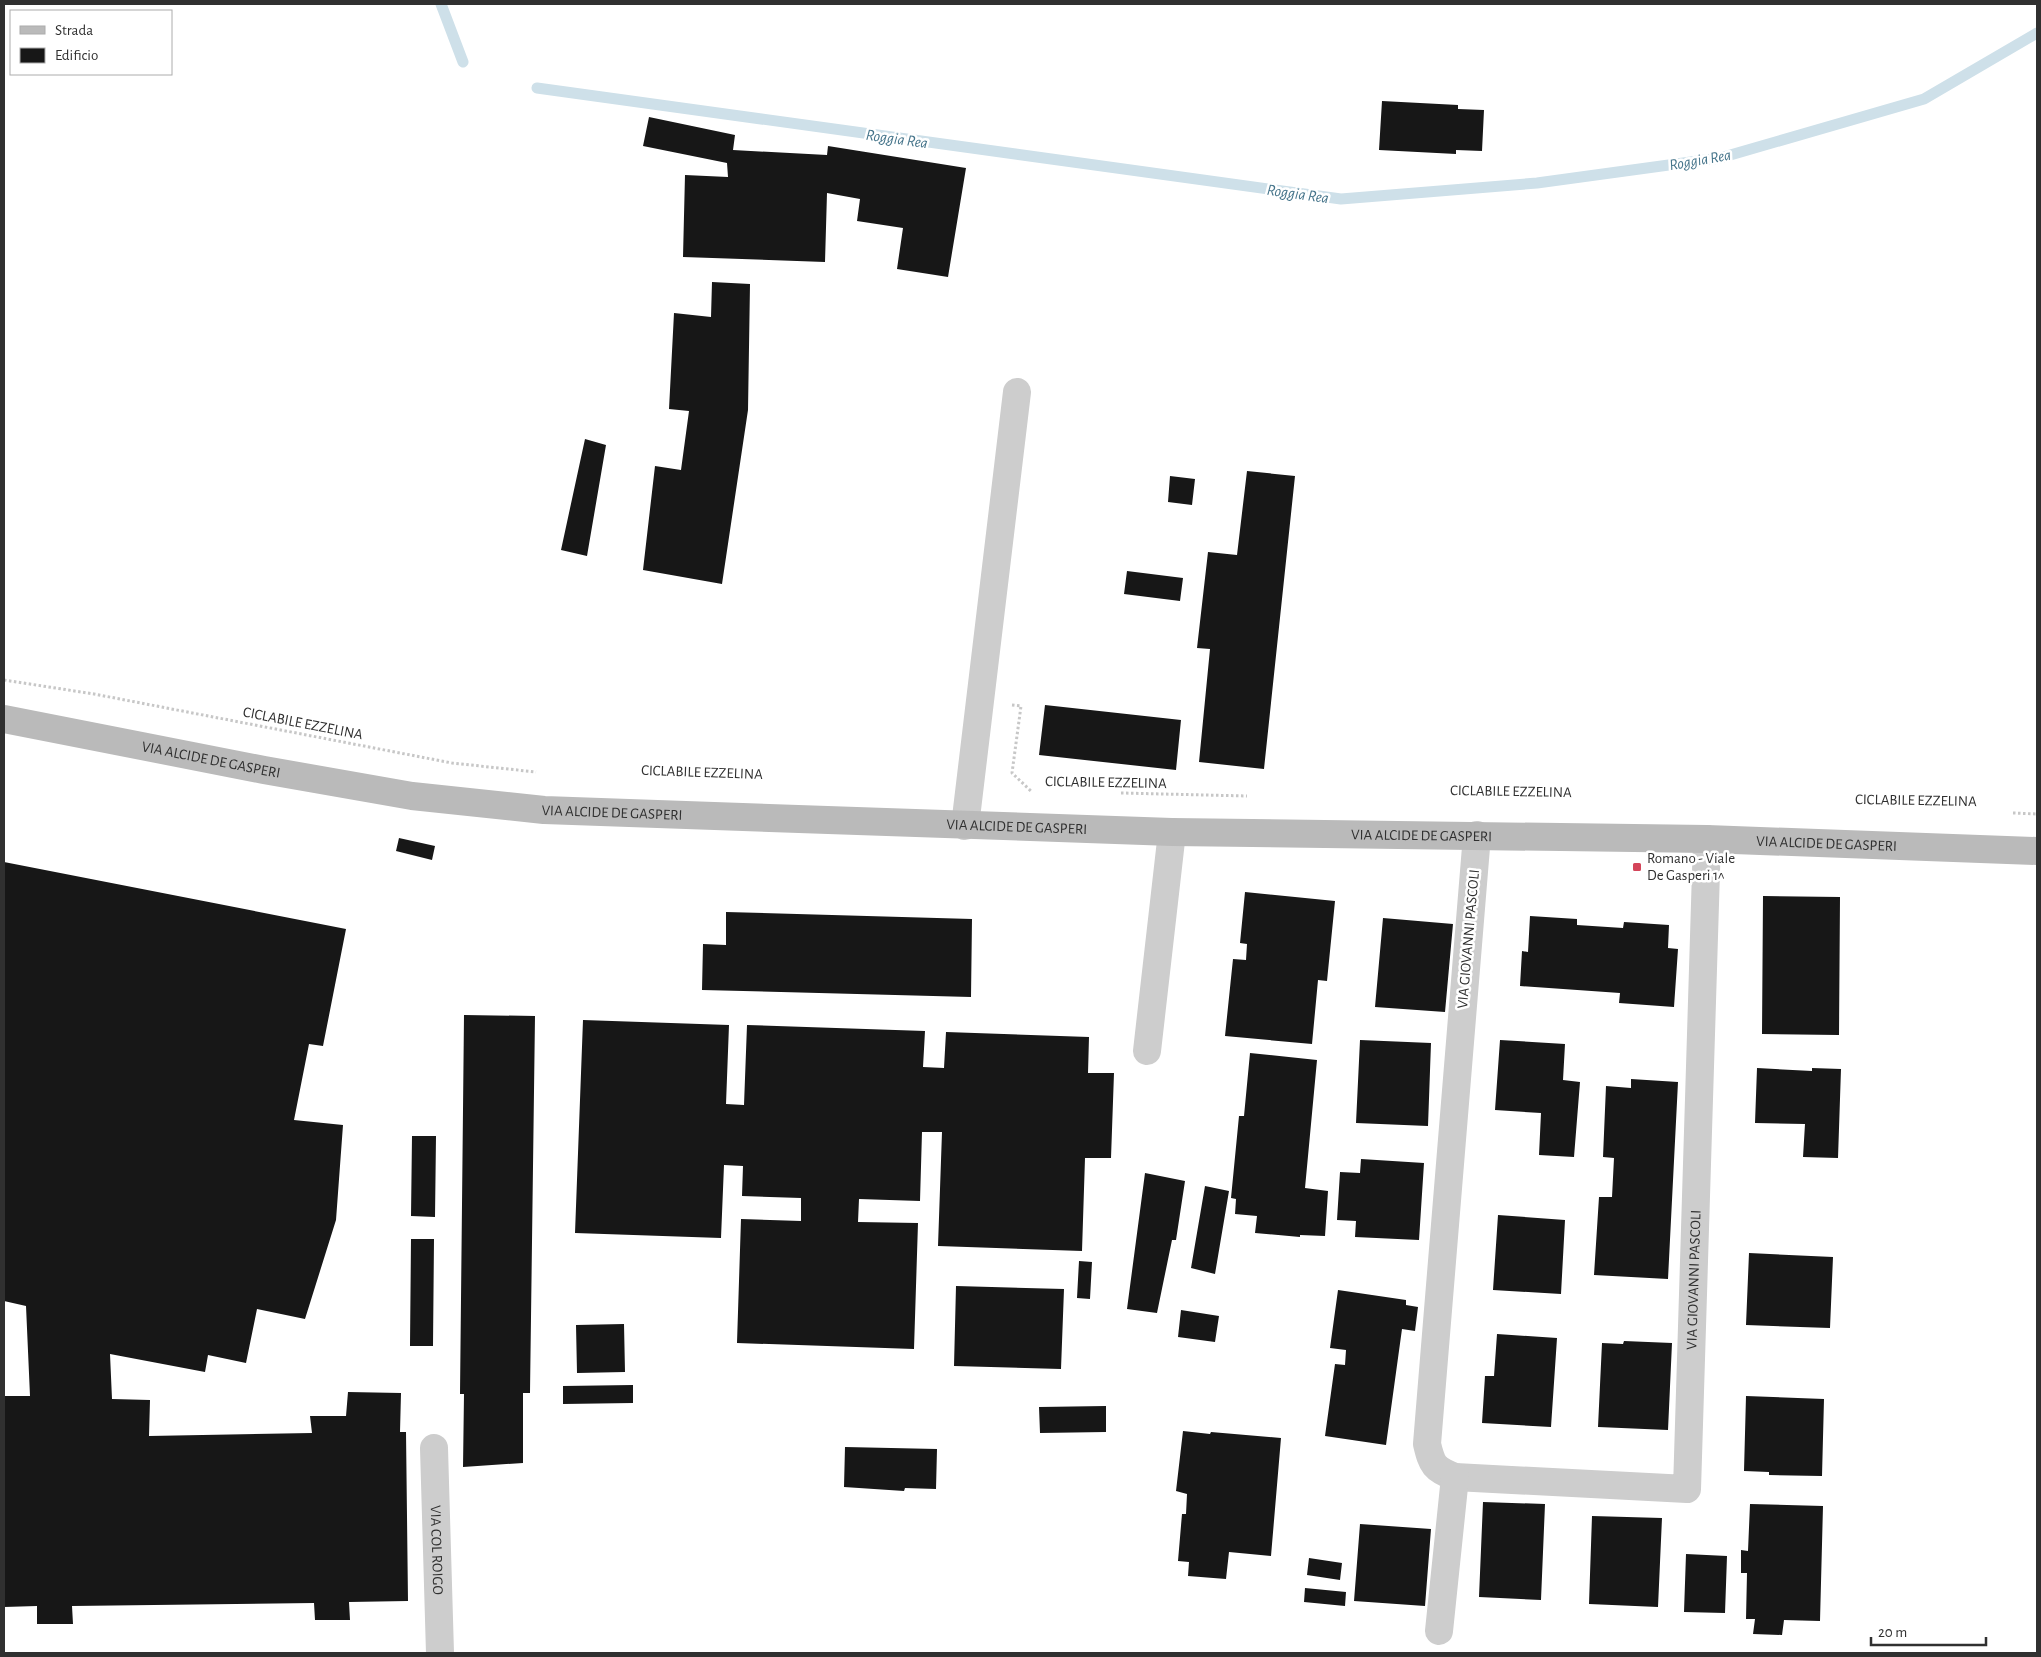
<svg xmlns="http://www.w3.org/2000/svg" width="2041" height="1657" viewBox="0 0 2041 1657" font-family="'Alegreya Sans',sans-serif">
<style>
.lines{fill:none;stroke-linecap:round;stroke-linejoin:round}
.stream{stroke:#cee0e9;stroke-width:11}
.building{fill:#171717}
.path{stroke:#c7c7c7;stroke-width:3;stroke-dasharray:2.5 2.5;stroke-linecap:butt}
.minor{stroke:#cdcdcd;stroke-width:28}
.secondary{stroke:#bababa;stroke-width:28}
.poi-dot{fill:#d4455a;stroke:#fff;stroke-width:2}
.labels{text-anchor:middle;stroke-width:5;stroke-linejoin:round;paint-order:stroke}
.street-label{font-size:15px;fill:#303030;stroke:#fff}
.poi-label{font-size:15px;fill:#303030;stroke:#fff;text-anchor:start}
.water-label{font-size:16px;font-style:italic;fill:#45748a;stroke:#fff}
</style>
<rect width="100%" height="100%" fill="#fff"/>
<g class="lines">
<path class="stream" d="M441,4L463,62
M537,88L1341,199L1537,183L1720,158L1924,99L2037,33"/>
</g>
<path class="building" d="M1382,101L1458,105V109L1484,110L1482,151L1456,150V154L1379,150Z
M649,117L735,135L733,150L827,155L828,146L966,168L948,277L897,269L903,228L857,221L860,199L827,193L825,262L683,257L685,175L728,177L727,163L643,146Z
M712,282L750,284L748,410L722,584L643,570L655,466L681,470L689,411L669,409L674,313L711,317Z
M585,439L606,445L587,556L561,550Z
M1247,471L1295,476L1264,769L1199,762L1210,649L1197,648L1208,552L1237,555Z
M1170,476L1195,479L1192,505L1168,502Z
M1127,571L1183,578L1180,601L1124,594Z
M1045,705L1181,720L1176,770L1039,755Z
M399,838L435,846L432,860L396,851Z
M4,862L346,929L323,1046L309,1044L294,1120L343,1125L336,1220L305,1319L257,1309L246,1363L208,1355L205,1372L110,1354L112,1399L150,1400L149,1436L312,1433L310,1416H346L348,1392L401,1393L400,1432H406L408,1601L349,1602L350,1620H315L314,1603L72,1606L73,1624H37V1606L4,1607V1396H30L26,1306L4,1301Z
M1245,892L1335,901L1327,981L1318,980L1312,1044L1225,1036L1233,959L1246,960L1247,944L1240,943Z
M1763,896L1840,897L1839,1035L1762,1034Z
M726,912L972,919L971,997L702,990L703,944L726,945Z
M1530,916L1577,919V925L1623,928L1624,922L1669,925L1668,948L1678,949L1674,1007L1619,1003L1620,993L1520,986L1522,951L1528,952Z
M1383,918L1453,924L1445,1012L1375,1007Z
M464,1015L535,1016L530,1393H523V1463L463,1467L464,1394H460Z
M583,1020L729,1025L726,1104L744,1105L747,1025L925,1031L923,1067L944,1068L946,1032L1089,1037L1088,1073H1114L1111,1158H1085L1082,1251L938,1246L942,1132H922L920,1201L859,1199L858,1222L918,1223L914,1349L737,1343L741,1219L801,1221V1198L742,1196L743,1166L724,1165L721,1238L575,1233Z
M1360,1040L1431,1043L1428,1126L1356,1123Z
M1500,1040L1565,1044L1563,1080L1580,1082L1574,1157L1539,1155L1541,1113L1495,1110Z
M1250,1053L1317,1060L1305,1188L1328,1191L1325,1236L1300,1235V1237L1255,1233L1257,1216L1235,1214L1236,1199L1231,1198L1239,1116H1244Z
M1757,1068L1812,1071V1068L1841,1069L1838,1158L1803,1157L1805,1124L1755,1123Z
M1631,1079L1678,1082L1668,1279L1594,1275L1599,1197H1612L1614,1158L1603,1157L1606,1086L1631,1088Z
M412,1136H436L435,1217L411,1216Z
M1361,1159L1424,1163L1419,1240L1355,1237L1356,1221L1337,1220L1340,1172L1360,1173Z
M1145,1173L1185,1181L1176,1240H1172L1157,1313L1127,1309Z
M1205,1186L1229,1191L1215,1274L1191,1268Z
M1498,1215L1565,1220L1561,1294L1493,1290Z
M411,1239H434L433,1346H410Z
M1749,1253L1833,1257L1830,1328L1746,1325Z
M1079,1261L1092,1262L1090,1299L1077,1298Z
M956,1286L1064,1289L1061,1369L954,1366Z
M1338,1290L1406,1300V1305L1418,1307L1415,1331L1402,1329L1386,1445L1325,1436L1335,1364L1345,1365L1346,1350L1330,1348Z
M1181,1310L1219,1316L1215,1342L1178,1337Z
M624,1324L625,1372L577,1373L576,1325Z
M1497,1334L1557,1338L1551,1427L1482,1423L1485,1376H1494Z
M1624,1341L1672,1343L1668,1430L1598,1427L1602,1343L1623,1344Z
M633,1385V1403L563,1404V1386Z
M1746,1396L1824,1399L1822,1476L1769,1475V1472L1744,1471Z
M1106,1406V1432L1040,1433L1039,1407Z
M1183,1431L1210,1434L1211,1432L1281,1438L1271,1556L1229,1552L1226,1579L1188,1576L1189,1562L1178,1561L1182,1514H1186L1187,1494L1176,1491Z
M845,1447L937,1449L936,1489L905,1488L904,1491L844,1487Z
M1483,1502L1545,1504L1541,1600L1479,1597Z
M1750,1504L1823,1506L1820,1621L1784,1620L1782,1635L1753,1634L1755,1619H1746L1747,1573H1741V1550L1748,1551Z
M1592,1516L1662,1518L1658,1607L1589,1604Z
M1360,1524L1431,1529L1425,1606L1354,1601Z
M1686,1554L1727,1556L1725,1613L1684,1612Z
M1309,1558L1342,1563L1340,1580L1307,1575Z
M1305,1588L1346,1592L1345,1606L1304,1602Z"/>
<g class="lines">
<path class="path" d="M4,680L94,694L452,763L536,772
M1012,705L1021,706L1012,773L1032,792
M1121,793L1247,796
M2013,813L2037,814"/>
<g class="minor">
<path d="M965,826L1017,392"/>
<path id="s1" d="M1477,835L1427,1444C1432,1465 1434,1469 1455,1477L1687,1489L1707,839"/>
<path d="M1147,1051L1172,832"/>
<path id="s2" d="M434,1448L440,1653"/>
<path d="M1439,1631L1455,1477"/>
</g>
<path class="secondary" id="s3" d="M4,719L264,770L412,796L544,810L1172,832L1707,839L2037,851"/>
</g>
<rect class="poi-dot" x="1632" y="862" width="10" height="10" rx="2.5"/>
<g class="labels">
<g class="street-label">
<text transform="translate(303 723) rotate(11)" y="5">CICLABILE EZZELINA</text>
<text dy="5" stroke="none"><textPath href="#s3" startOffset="211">VIA ALCIDE DE GASPERI</textPath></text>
<text transform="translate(702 772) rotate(2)" y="5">CICLABILE EZZELINA</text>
<text transform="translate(1106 782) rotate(1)" y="5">CICLABILE EZZELINA</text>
<text transform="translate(1511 791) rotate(1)" y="5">CICLABILE EZZELINA</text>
<text transform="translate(1916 800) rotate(1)" y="5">CICLABILE EZZELINA</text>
<text dy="5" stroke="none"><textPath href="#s3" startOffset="616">VIA ALCIDE DE GASPERI</textPath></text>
<text dy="5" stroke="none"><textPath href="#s3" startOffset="1021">VIA ALCIDE DE GASPERI</textPath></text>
<text dy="5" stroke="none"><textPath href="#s3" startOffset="1426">VIA ALCIDE DE GASPERI</textPath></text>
<text dy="5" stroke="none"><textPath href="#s3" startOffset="1831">VIA ALCIDE DE GASPERI</textPath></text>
<text transform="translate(1468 939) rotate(-85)" y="5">VIA GIOVANNI PASCOLI</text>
<text dy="5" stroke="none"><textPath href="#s1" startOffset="1099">VIA GIOVANNI PASCOLI</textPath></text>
<text dy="5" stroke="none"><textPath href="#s2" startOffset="102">VIA COL ROIGO</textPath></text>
</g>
<g class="poi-label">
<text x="1647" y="863">Romano - Viale<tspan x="1647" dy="17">De Gasperi 1^</tspan></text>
</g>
<g class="water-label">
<text transform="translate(897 138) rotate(8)" y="6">Roggia Rea</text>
<text transform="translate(1700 159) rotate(-10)" y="6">Roggia Rea</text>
<text transform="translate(1298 193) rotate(8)" y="6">Roggia Rea</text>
</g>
</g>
<rect width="2041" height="1657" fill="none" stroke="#303030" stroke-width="10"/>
<rect x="10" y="10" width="162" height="65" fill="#ffffff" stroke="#acacac"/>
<rect x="20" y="26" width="25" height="8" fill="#bababa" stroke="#acacac"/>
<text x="55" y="35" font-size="15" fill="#303030">Strada</text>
<rect x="20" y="48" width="25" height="15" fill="#171717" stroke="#acacac"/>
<text x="55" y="60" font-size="15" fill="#303030">Edificio</text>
<path d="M1871 1637v8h115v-8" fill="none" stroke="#303030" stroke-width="2.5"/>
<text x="1878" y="1637" font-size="15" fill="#303030" stroke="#ffffff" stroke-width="4" paint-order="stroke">20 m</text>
</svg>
